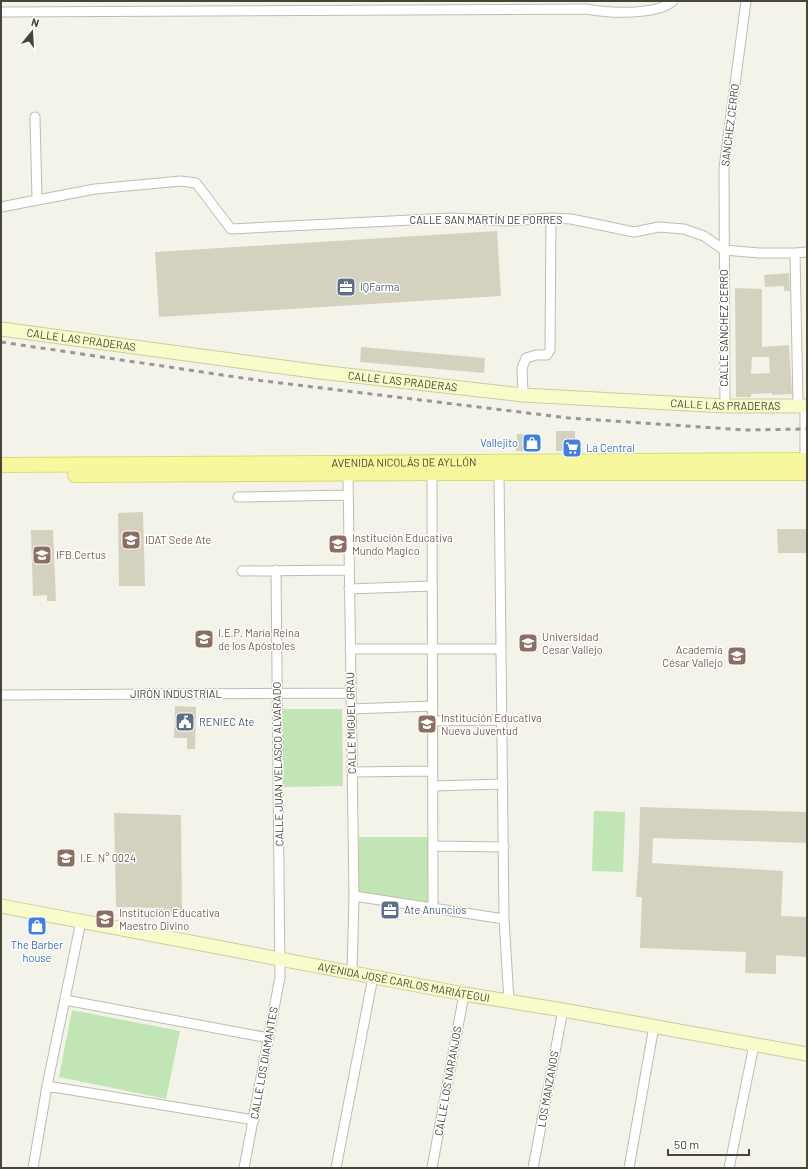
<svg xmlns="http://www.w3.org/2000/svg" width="808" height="1169" viewBox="0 0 808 1169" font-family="Barlow,sans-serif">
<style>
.green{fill:#c1e5b4}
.building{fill:#d4d2bf;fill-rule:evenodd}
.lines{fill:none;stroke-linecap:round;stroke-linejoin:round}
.street-casing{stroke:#bebdac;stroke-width:11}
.secondary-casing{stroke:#cbcd99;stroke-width:15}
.primary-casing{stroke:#dcdb6e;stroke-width:16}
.street{stroke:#fff;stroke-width:9}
.secondary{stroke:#f9fbcb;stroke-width:13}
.primary{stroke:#f7f89e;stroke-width:14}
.rail{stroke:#979797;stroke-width:3;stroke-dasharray:5 5;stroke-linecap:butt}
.labels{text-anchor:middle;stroke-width:3;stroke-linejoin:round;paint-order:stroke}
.street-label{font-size:11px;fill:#474538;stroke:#fff}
.service-label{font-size:11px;fill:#4e5e75;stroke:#fff;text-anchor:start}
.shop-label{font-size:11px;fill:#366cbe;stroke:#fff;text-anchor:end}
.education-label{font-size:11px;fill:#785e54;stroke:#fff;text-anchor:start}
</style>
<rect width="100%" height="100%" fill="#f3f3e9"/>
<path class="green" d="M281,709H342L343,786L282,787Z
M594,811L625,812L623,872L592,871Z
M359,837H430V905L359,895Z
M72,1010L180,1031L166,1099L59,1077Z"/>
<path class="building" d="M497,231L501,296L159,317L155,252Z
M789,273L790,291H784V286L765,287L764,275Z
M735,288L762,289V347L789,345L792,394L772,395V393L751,394V397H736ZM752,357H769L770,373L751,374Z
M361,347L485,358L484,373L360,362Z
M556,431H575V451H556Z
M517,434L539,435V451H516Z
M143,512L145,586H119L118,513Z
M777,529H807V553H778Z
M31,530H53L56,601H47V595L33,596Z
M175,706L196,707L195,749H187V738H174Z
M640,807L807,812V843L653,838L652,863L783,871L781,916L807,917V957L776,955V974L745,973L746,952L640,948L642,897H636L639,851Z
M114,813L181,815L182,915H163L157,913L156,908L116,907Z"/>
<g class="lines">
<defs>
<path id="street" d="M1,12L587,9C608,13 656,16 673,1
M35,117L37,200
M1,207L95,189L181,181L196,183L231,229L452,218L506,221L551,218L571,219L634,232L659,227L684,229L704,236L724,250L759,253H795L807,252
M795,253L798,405
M523,395L522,368L526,358L536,355H547L550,350L551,218
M725,406L724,168L746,1
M805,406V466
M432,473L433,908
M499,473L504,919L509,1001
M348,474L354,896L352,972
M238,497L348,495
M242,571L349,570
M349,589L432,586
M350,649H501
M1,695L351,693
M351,709L433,706
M433,721L502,720
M352,772L432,771
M433,786L503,784
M433,846L504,847
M354,896L504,919
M65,1000L269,1038
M47,1086L254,1120
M33,1168L47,1086L81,921
M244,1168L280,977L276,570
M336,1168L373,977
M432,1168L464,994
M533,1168L563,1010
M629,1168L654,1026
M729,1168L754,1045"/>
<g id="secondary">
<path id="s1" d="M1,329L320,372L523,395L725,406H807"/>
<path id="s2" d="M1,906L464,994L563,1010L807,1054"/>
</g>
<g id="primary">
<path id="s3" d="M1,465L807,460"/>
<path d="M75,475L432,473H807"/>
</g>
</defs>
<use href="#street" class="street-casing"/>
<use href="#secondary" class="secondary-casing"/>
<use href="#primary" class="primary-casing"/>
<use href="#street" class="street"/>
<use href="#secondary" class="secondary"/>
<use href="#primary" class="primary"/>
<path class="rail" d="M1,342L256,380L569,418L745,430L807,429"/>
</g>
<defs>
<symbol id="office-square" viewBox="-11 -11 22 22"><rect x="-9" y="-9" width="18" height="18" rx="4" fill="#5c6f8a" stroke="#fff"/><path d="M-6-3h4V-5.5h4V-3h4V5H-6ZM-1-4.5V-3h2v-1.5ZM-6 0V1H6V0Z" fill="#fff"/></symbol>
<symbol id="shop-square" viewBox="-11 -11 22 22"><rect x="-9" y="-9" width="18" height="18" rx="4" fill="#3f7fe0" stroke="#fff"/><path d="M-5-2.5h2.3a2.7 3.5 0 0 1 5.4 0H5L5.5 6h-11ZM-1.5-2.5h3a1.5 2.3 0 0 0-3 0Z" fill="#fff"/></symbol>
<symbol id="supermarket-square" viewBox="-11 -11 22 22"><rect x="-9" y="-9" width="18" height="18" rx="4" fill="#3f7fe0" stroke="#fff"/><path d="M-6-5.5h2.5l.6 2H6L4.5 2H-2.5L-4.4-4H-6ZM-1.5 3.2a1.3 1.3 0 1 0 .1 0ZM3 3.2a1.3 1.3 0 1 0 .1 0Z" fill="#fff"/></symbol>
<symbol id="university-square" viewBox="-11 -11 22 22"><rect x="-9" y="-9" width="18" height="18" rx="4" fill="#8d6e63" stroke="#fff"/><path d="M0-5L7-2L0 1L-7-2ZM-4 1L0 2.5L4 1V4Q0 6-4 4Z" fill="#fff"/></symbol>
<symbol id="school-square" viewBox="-11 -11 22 22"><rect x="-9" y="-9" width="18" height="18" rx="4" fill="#8d6e63" stroke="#fff"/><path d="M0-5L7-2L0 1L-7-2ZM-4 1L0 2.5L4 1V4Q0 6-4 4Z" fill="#fff"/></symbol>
<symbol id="civic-square" viewBox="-11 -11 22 22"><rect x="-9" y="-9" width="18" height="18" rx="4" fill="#5c6f8a" stroke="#fff"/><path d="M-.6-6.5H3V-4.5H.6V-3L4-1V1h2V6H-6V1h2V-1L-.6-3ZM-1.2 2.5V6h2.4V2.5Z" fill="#fff"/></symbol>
</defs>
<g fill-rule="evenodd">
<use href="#office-square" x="335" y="276" width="22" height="22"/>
<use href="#shop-square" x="521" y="432" width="22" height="22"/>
<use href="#supermarket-square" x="561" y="437" width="22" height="22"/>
<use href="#university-square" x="120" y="529" width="22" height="22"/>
<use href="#school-square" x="327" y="533" width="22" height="22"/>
<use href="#university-square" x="31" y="544" width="22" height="22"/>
<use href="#school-square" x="193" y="628" width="22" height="22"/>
<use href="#university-square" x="517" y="632" width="22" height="22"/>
<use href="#school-square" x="726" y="645" width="22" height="22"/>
<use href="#civic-square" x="174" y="711" width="22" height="22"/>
<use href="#school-square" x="416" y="713" width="22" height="22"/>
<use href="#school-square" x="55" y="847" width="22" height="22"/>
<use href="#office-square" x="379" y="899" width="22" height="22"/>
<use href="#school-square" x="94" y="908" width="22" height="22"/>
<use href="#shop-square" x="26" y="915" width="22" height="22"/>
</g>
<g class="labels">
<g class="street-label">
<text transform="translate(730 125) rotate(-83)" y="4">SANCHEZ CERRO</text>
<text x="486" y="224">CALLE SAN MARTÍN DE PORRES</text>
<text transform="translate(724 328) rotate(-90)" y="4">CALLE SANCHEZ CERRO</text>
<text dy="4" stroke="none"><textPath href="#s1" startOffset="81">CALLE LAS PRADERAS</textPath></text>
<text dy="4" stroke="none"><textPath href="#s1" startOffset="405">CALLE LAS PRADERAS</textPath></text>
<text dy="4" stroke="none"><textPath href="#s1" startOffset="729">CALLE LAS PRADERAS</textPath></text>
<text dy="4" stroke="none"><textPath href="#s3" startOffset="403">AVENIDA NICOLÁS DE AYLLÓN</textPath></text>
<text x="176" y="698">JIRÓN INDUSTRIAL</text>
<text transform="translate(351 723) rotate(-91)" y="4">CALLE MIGUEL GRAU</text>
<text transform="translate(278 764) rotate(-91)" y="4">CALLE JUAN VELASCO ALVARADO</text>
<text dy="4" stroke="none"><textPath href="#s2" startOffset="410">AVENIDA JOSÉ CARLOS MARIÁTEGUI</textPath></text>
<text transform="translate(264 1063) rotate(-80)" y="4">CALLE LOS DIAMANTES</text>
<text transform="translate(448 1081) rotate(-80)" y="4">CALLE LOS NARANJOS</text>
<text transform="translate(548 1089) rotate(-80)" y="4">LOS MANZANOS</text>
</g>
<g class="service-label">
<text x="360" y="291">IQFarma</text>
<text x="199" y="726">RENIEC Ate</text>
<text x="404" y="914">Ate Anuncios</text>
</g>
<g class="shop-label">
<text x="518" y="447">Vallejito</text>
<text x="586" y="452" text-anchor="start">La Central</text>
<text x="37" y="949" text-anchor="middle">The Barber<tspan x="37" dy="13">house</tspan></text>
</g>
<g class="education-label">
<text x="352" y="542">Institución Educativa<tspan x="352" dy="13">Mundo Magico</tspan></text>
<text x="145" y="544">IDAT Sede Ate</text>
<text x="56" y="559">IFB Certus</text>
<text x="218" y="637">I.E.P. María Reina<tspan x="218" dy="13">de los Apóstoles</tspan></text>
<text x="542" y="641">Universidad<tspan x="542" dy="13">Cesar Vallejo</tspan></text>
<text x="723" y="654" text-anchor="end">Academia<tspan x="723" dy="13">César Vallejo</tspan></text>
<text x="441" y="722">Institución Educativa<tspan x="441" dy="13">Nueva Juventud</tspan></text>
<text x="80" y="862">I.E. N° 0024</text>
<text x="119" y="917">Institución Educativa<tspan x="119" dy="13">Maestro Divino</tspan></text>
</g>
</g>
<rect width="808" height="1169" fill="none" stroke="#474538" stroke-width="4"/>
<g transform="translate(32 32) rotate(18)" stroke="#ffffff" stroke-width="3" paint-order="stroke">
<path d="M0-3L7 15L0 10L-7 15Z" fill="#474538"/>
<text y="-6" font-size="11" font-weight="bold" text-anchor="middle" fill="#474538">N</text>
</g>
<path d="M668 1149v6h81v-6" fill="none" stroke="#474538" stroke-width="2"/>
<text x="674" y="1149" font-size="12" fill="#474538" stroke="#ffffff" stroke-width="3" paint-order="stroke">50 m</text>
</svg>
